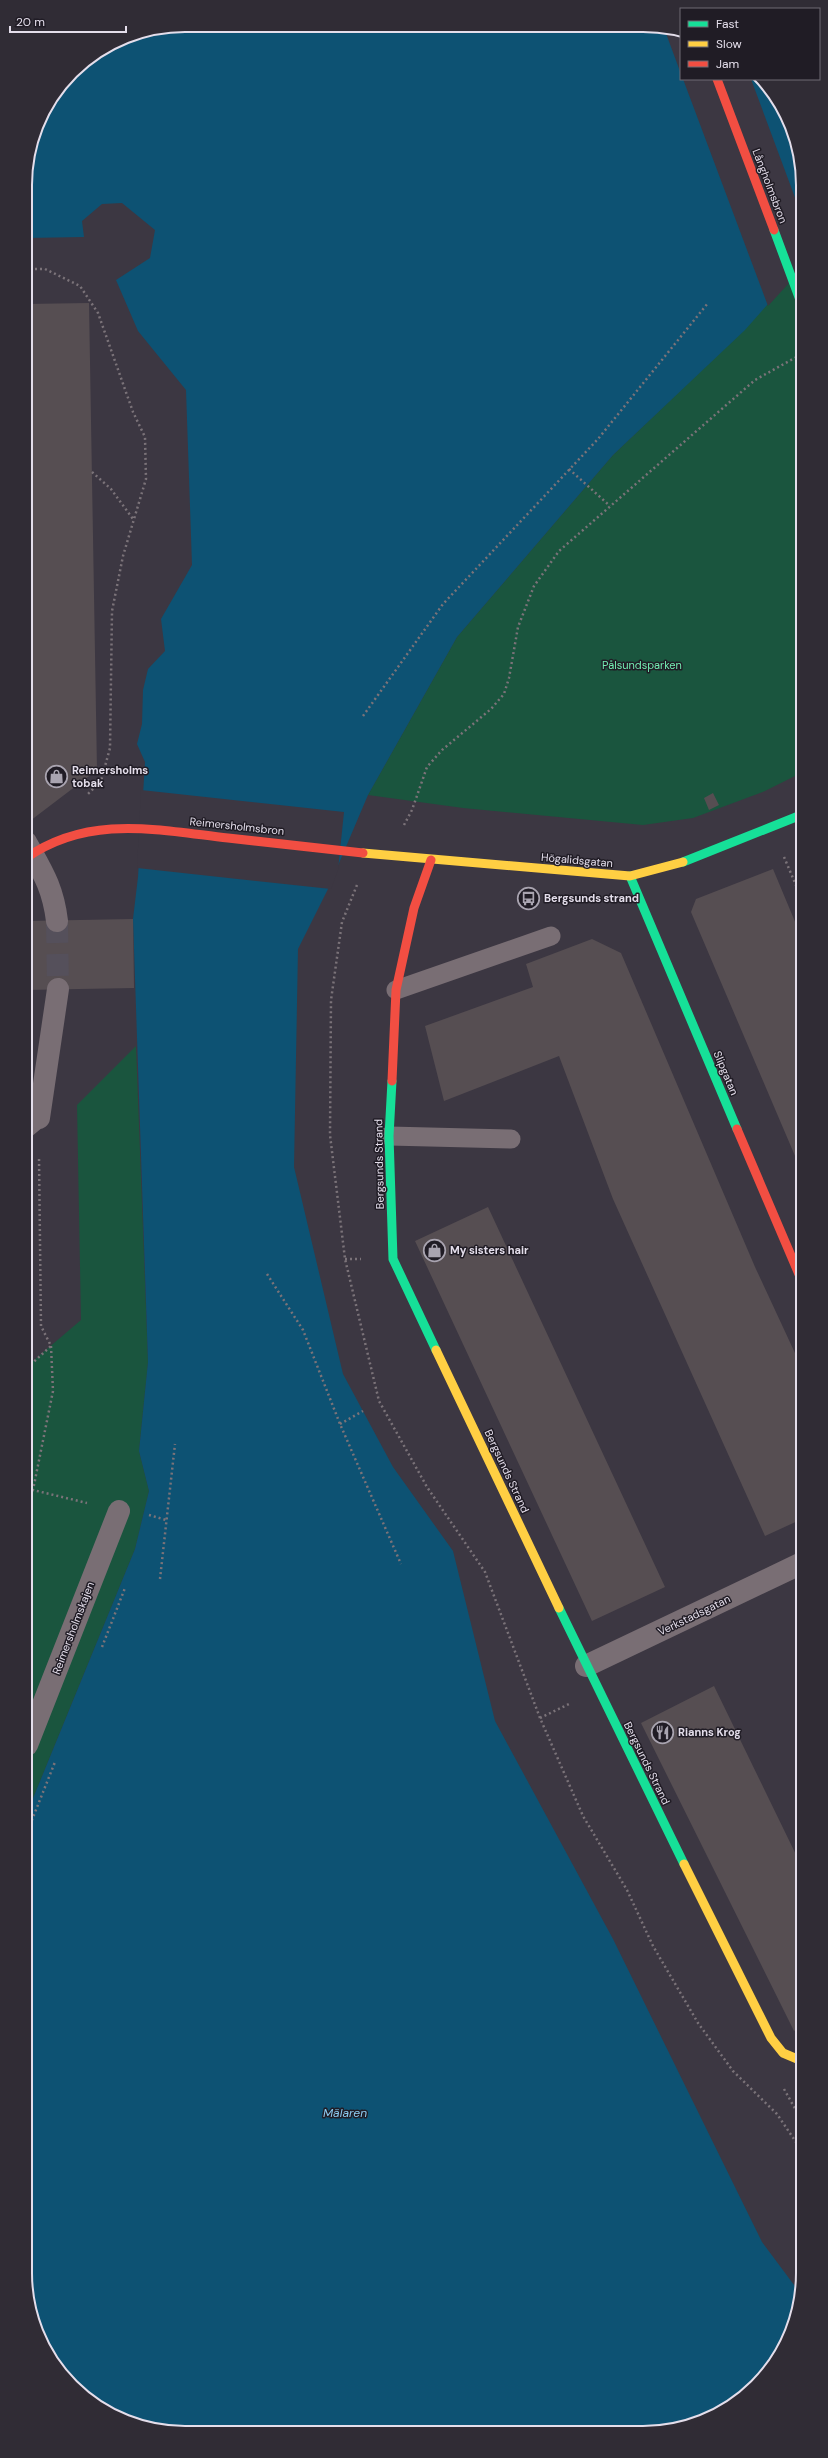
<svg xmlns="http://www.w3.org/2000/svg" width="828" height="2458" viewBox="0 0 828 2458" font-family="'DM Sans',sans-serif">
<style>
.green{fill:#1a553e}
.water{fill:#0d5273}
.pier{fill:#3c3742}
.building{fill:#564e52}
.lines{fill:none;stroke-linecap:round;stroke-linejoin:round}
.street-tunnel{stroke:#55505b;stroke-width:22;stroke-dasharray:22 11;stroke-linecap:butt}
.path{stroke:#7b7379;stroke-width:2.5;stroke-dasharray:2 3;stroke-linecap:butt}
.lane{stroke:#796e74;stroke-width:19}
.street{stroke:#796e74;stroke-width:22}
.fast{stroke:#16e098;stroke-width:9}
.slow{stroke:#ffcf43;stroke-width:9}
.jam{stroke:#f24e42;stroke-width:9}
.labels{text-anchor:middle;stroke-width:3;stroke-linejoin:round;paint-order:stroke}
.street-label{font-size:11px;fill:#e4deeb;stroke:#201c25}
.park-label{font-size:11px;fill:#73eeb3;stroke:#201c25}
.poi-label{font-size:11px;font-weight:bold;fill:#e4deeb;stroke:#201c25;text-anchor:start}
.water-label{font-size:12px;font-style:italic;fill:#8cccf2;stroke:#201c25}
.rim{fill:none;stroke:#e4deeb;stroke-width:2}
</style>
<rect width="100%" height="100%" fill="#3c3742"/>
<path class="green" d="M800,268L801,773L765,791L693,818L643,825L463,808L368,795L457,637L613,455L744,330Z
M136,1046L148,1362L139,1451L149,1491L135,1549L27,1813V1366L81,1320L77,1105Z"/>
<path class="water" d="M185,25L675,28L681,31V79H761L786,114L800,153V268L745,330L613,455L457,637L368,795L328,889L298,949L294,1167L343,1374L393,1467L453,1551L495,1721L613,1939L762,2242L800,2293L791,2334L763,2378L723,2411L675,2430H154L114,2416L72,2386L46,2353L28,2305L27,1813L135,1549L149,1491L139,1451L148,1362L133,919L138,877L145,762L137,744L142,724L143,690L148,669L165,651L161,619L192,565L186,390L138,331L116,280L150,258L155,230L122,203L102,204L82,221L84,237L25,238V174L42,114L79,65L124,37Z"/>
<path class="pier" d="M664,28L681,31V74Z
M683,79H751L800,211V271L768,306Z
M141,790L344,812L338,870L331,889L137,868Z"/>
<path class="building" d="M89,303L97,770L26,824V304Z
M713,793L719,805L709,810L704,798Z
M773,869L801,936V1170L691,912L696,899Z
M133,919L134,988L26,990V921Z
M592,939L621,953L755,1267L801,1366L802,1519L765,1536L613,1199L559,1056L444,1101L425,1026L533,987L526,964Z
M488,1207L665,1587L592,1621L415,1241Z
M714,1686L802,1867V2026L794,2031L641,1723Z"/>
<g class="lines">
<path class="street-tunnel" d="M57,921L58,989"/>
<path class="path" d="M495,27V30
M25,269H45L80,286L98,313L133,412L145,437L146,479L123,556L112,611L110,748L101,781L86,796
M569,469L610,506
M92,472L111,489L133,519
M363,716L443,604L598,439L708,303
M404,825L412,810L427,767L442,750L491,709L504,694L509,678L518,627L534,586L559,551L755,380L800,355
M784,857L801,897
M357,885L342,922L331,1000L330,1135L345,1259L379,1401L427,1487L485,1572L540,1718L583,1816L627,1890L653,1946L698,2023L733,2071L777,2114L802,2151
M345,1259H361
M267,1274L303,1330L340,1424L401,1564
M51,1346L53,1391L33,1490L87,1503
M27,1368L51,1346L41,1326L39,1156
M340,1424L363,1411
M27,1494L33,1490
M149,1515L166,1520
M160,1579L175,1444
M102,1647L125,1588
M540,1718L569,1704
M28,1830L55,1762
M784,2089L802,2121"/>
<path class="lane" d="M396,990L551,936
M27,1128L39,1118
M389,1136L511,1139"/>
<path class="street" d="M26,842C42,871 53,887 57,921
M39,1118L58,989
M586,1666L802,1563
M27,1745L119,1511"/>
<path class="fast" d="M774,230L800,300
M683,862L801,815
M630,876L737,1129
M392,1081L389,1136L393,1259L436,1350
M559,1608L684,1864"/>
<path class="slow" d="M363,853L630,876L683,862
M436,1350L559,1608
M684,1864L771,2038L783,2053L802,2061"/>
<path class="jam" d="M717,79L774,230
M26,858C89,814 157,830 228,838C273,843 318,848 363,853
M392,1081L396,990L414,908L431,860
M737,1129L801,1279"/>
</g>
<defs>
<symbol id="shop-ring" viewBox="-11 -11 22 22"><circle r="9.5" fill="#201c25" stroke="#a9a4b0" stroke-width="1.5"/><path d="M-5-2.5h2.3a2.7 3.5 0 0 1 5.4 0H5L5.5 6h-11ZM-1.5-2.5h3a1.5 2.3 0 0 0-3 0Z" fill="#a9a4b0"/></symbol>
<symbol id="bus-ring" viewBox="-11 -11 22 22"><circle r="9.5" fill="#201c25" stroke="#a9a4b0" stroke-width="1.5"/><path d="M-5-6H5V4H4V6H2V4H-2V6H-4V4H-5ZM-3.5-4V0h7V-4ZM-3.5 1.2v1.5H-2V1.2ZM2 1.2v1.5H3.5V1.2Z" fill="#a9a4b0"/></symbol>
<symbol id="restaurant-ring" viewBox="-11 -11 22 22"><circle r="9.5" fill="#201c25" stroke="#a9a4b0" stroke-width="1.5"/><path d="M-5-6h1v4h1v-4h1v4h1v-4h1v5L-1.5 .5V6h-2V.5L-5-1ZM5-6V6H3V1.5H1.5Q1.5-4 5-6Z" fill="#a9a4b0"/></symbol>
</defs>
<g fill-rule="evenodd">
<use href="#shop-ring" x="44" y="764" width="25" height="25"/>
<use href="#bus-ring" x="516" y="886" width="25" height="25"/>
<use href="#shop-ring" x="422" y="1238" width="25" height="25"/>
<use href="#restaurant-ring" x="650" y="1720" width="25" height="25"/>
</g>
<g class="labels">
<g class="street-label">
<text transform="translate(770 186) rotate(69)" y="4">Långholmsbron</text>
<text transform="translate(237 826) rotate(6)" y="4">Reimersholmsbron</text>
<text transform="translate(577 860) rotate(5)" y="4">Högalidsgatan</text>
<text transform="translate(726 1073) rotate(67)" y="4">Slipgatan</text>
<text transform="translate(379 1164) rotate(-91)" y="4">Bergsunds Strand</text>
<text transform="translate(507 1471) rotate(65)" y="4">Bergsunds Strand</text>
<text transform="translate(694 1615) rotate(-26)" y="4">Verkstadsgatan</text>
<text transform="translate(73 1628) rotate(-69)" y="4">Reimersholmskajen</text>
<text transform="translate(647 1763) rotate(64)" y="4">Bergsunds Strand</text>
</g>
<g class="park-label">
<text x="642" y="669">Pålsundsparken</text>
</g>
<g class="poi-label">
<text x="72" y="774">Reimersholms<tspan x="72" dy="13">tobak</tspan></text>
<text x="544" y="902">Bergsunds strand</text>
<text x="450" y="1254">My sisters hair</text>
<text x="678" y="1736">Rianns Krog</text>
</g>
<g class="water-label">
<text x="345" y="2117">Mälaren</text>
</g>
</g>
<path d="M0 0H828V2458H0ZM185 32H643A153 153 0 0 1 796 185V2273A153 153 0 0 1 643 2426H185A153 153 0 0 1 32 2273V185A153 153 0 0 1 185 32Z" fill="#302c35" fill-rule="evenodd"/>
<path class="rim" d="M185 32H643A153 153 0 0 1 796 185V2273A153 153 0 0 1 643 2426H185A153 153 0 0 1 32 2273V185A153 153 0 0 1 185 32Z"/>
<rect x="680" y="8" width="140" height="72" fill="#201c25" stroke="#6e6a74"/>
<rect x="688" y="21" width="20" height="6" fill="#16e098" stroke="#6e6a74"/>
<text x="716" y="28" font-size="12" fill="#e4deeb">Fast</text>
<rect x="688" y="41" width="20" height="6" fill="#ffcf43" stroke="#6e6a74"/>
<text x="716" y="48" font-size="12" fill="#e4deeb">Slow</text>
<rect x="688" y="61" width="20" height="6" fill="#f24e42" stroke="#6e6a74"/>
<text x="716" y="68" font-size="12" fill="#e4deeb">Jam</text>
<path d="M10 26v6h116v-6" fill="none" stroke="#e4deeb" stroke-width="2"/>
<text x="16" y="26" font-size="12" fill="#e4deeb" stroke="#201c25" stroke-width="3" paint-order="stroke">20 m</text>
</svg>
